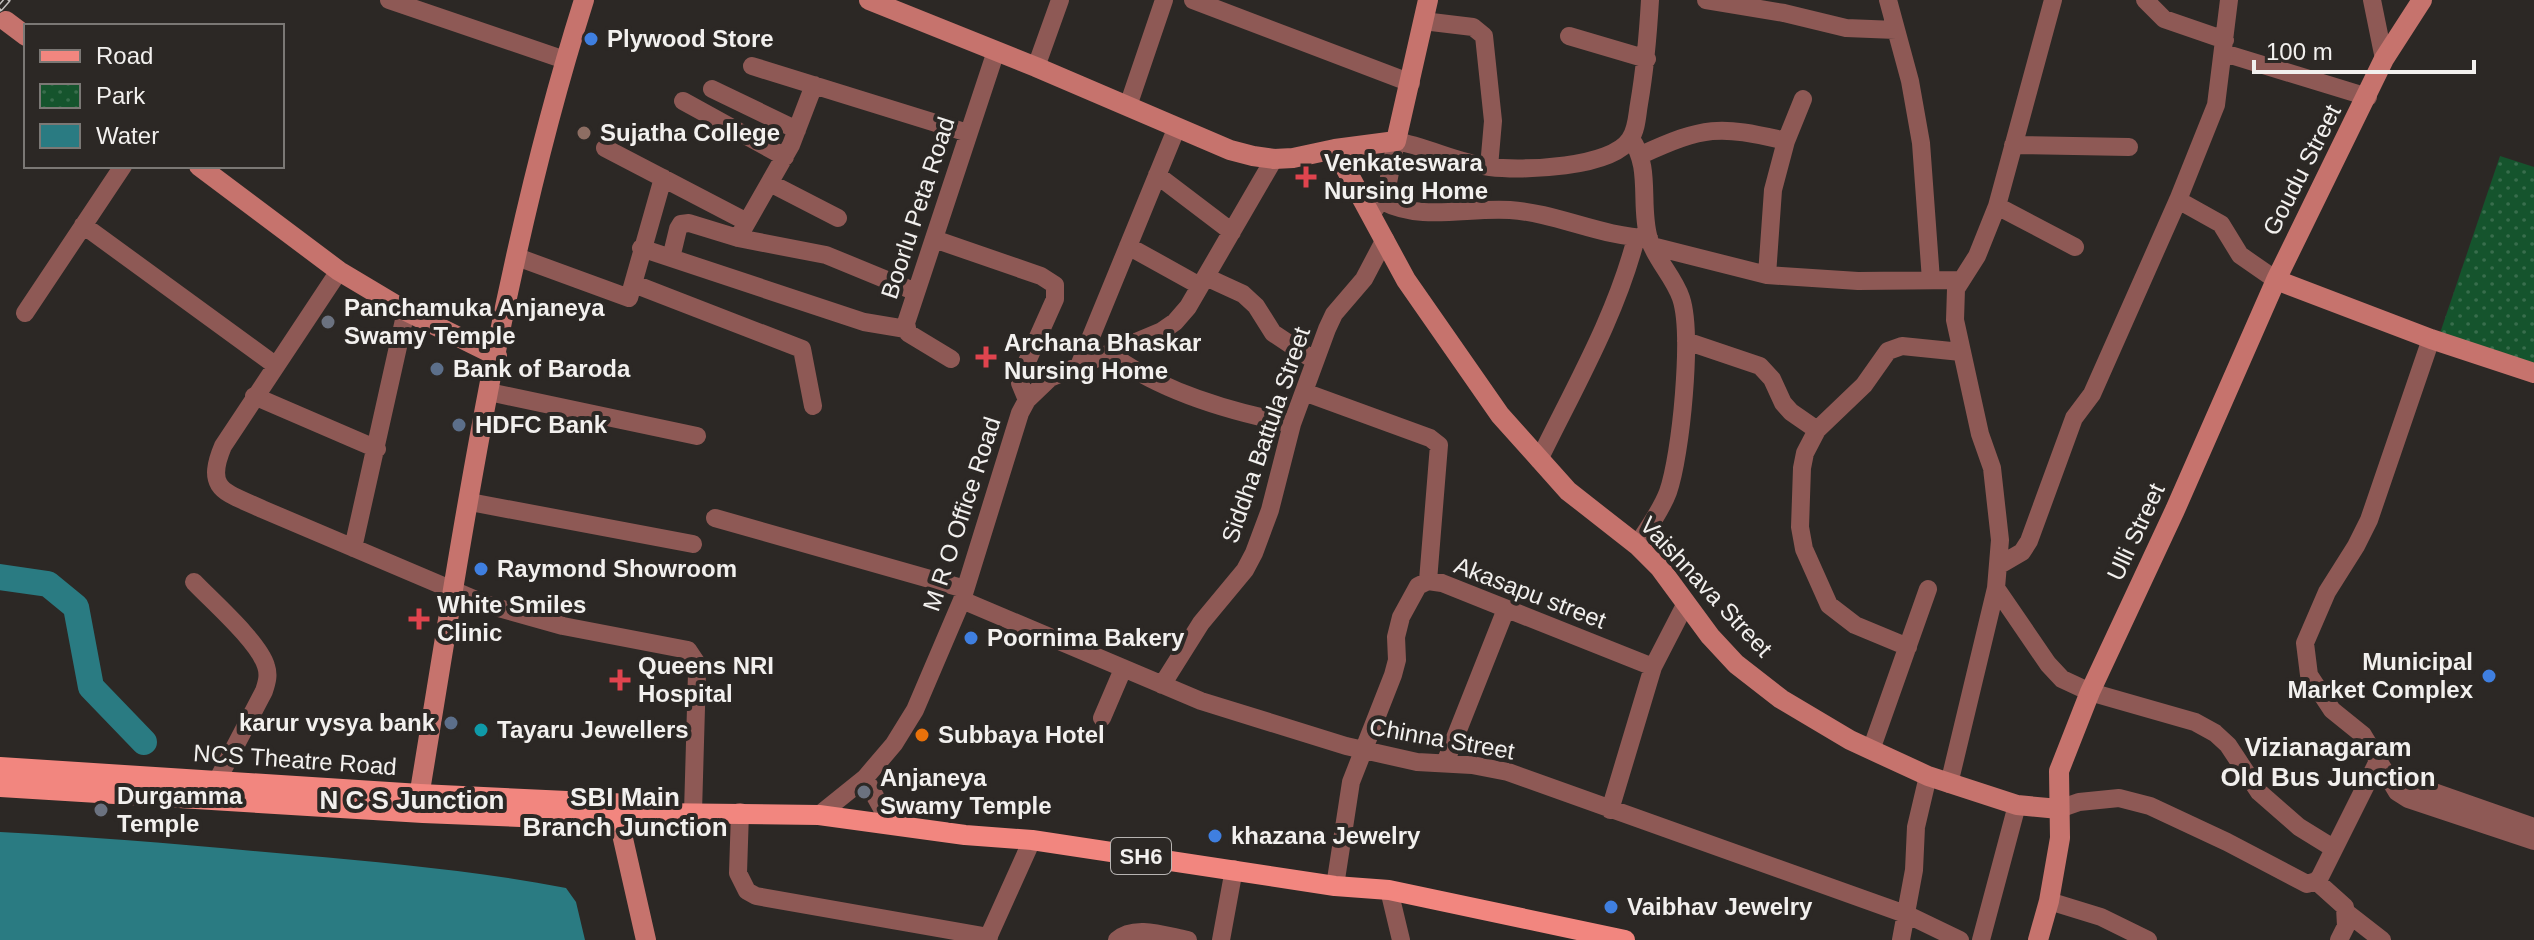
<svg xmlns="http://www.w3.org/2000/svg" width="2534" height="940" viewBox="0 0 2534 940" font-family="Arial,sans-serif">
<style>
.park{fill:url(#park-dots)}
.water{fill:#2a7b82}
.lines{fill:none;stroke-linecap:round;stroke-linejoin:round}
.river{stroke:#2a7b82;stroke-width:26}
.street{stroke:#8e5955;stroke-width:18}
.secondary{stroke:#c6736d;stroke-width:20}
.primary{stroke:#f2867f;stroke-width:20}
.rail-casing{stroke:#c1bebc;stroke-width:7}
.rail{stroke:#2c2825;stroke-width:4;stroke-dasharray:12;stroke-linecap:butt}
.shop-dot{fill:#3f7fe0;stroke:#2c2825;stroke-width:3}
.education-dot{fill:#8d6e63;stroke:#2c2825;stroke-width:3}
.health-dot{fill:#e0444e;stroke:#2c2825;stroke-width:3}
.worship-dot{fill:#6b7280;stroke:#2c2825;stroke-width:3}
.service-dot{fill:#5c6f8a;stroke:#2c2825;stroke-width:3}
.culture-dot{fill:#0f9aa8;stroke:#2c2825;stroke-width:3}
.food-dot{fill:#e8710a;stroke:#2c2825;stroke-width:3}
.labels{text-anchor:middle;stroke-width:8;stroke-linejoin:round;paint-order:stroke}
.shield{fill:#2c2825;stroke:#b7b4b2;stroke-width:2}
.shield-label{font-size:22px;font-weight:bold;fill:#f2f0ee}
.poi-label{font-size:24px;font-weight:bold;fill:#f2f0ee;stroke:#2c2825;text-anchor:start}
.street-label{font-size:24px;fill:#f2f0ee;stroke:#2c2825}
.neighbourhood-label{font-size:26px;font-weight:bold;fill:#f2f0ee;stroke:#2c2825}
</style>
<defs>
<pattern id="park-dots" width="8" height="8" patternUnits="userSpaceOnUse" patternTransform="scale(2)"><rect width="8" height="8" fill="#15542d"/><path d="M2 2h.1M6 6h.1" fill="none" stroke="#386d4c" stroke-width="1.8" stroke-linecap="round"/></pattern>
</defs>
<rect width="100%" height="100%" fill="#2c2825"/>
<path class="park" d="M2500,156L2534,167V378L2436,345Z"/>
<path class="water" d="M0,832C100,837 199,846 299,855C388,863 478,871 566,888L576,902L585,940H0Z"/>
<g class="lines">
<path class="river" d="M0,577L48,584L76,607L91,687L144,742"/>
<path class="street" d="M389,0L565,60
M1193,0L1411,83
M1706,0L1784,13L1846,28L1896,30
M1888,0L1910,81L1921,143L1931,280
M2145,0L2164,19L2225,40
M2372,0L2384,59
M1423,21L1473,27L1484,36L1493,121L1489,167
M1569,36L1647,59
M2224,53L2368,97
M752,66L968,133
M1036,67L1060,0
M712,89L797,130
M683,101L785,157
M1128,106L1164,0
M1631,139C1652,167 1639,206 1649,239C1656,260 1674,277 1681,298C1693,334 1681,455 1668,492C1661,511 1648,528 1637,545
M2013,145L2129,147
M605,148L747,222
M1641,155C1705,126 1718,125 1786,141
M1157,175L1232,232
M770,183L838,218
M2178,200L2221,224L2240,255L2276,280
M1382,201C1422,222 1467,207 1510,210C1557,213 1601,237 1649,238
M1997,206L2075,247
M1372,213L1386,193L1396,141C1428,147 1458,163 1490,167C1522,171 1612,168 1630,139C1637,129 1637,115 1639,104C1645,69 1648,35 1650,0
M83,225L275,365
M738,238L791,145L814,85
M934,239L1041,276L1055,285V299L1021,375L1020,383L1027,400
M1128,246L1200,286
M1652,246L1767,275L1858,281L1960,280
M641,248L864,322L906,329
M517,257L629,298L663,178
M671,258L678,229L681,224L689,223L738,238L826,255L916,292
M339,271L223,446C204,491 226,492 262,509L488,605L563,626L688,650L696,662L697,673L693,812
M1767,275L1773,190L1786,141L1803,99
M1206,277L1243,294L1256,306L1273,333L1315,361
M634,284L802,349L813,406
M25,313L123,166
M2431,339L2369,520L2356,546L2327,592L2305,643L2309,675L2332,710L2363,735L2397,792L2408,799L2534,841
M1686,341L1760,366L1772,379L1783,403L1791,412L1817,430
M1110,353C1158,391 1232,412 1292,424
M951,359L908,333L906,323L996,51
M1079,366L1177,127
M489,392L697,436
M1304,392L1430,438L1439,445L1428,581
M254,396L377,449
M1539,460C1574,388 1616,316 1636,238
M470,502L693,544
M715,518L965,589
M353,548L406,311
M1998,566L2022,552L2029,541L2074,418L2092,394L2178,200L2216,105L2229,0
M194,582C212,601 259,642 266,666C269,675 267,682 264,691L217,781
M1996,588L2048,664L2062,679L2090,692L2195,722L2215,733L2228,745L2259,792L2299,827L2333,848
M962,600L1201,701L1346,746L1417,762L1472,765L1508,772L1908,915L1960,940
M1908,647L1855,625L1829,605L1804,549L1800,527L1802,468L1805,453L1817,430L1864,385L1888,351L1902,346L1961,352
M1162,685L1201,623L1245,570L1254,553L1270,510L1292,424L1327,329L1334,314L1364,279L1385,239
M1102,718L1123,669
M1871,750L1928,589
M1445,763L1506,609
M865,778L891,825
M2389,780L2411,784L2534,827
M1949,784L1996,588L2000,540L1992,468L1980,434L1955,320L1956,289L1977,256L1997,206L2053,0
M2059,809L2079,802L2119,798L2150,806L2227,842L2307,884L2316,881L2320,877L2379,759
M1610,810L1653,667L1686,603
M740,812L738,873L747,891L756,896L989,937
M819,815L865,778L894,744L915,710L962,600L1020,413L1027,400L1050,378L1162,331L1175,322L1188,307L1274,159
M2316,881L2345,907L2346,926L2339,940
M1335,886L1351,782L1393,675L1397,660L1396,637L1401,617L1418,586L1428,581L1442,583L1653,667
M1389,890L1401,940
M2049,901L2101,917L2148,940
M2346,912L2382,940
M987,940L1032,840
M1117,940C1135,924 1166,936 1188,940
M1221,940L1234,869
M1901,940L1914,870L1916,827L1928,776
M1981,940L2017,805"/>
<path class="secondary" d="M869,0L1036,67L1230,150L1253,156L1274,159L1293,158L1335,149L1396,141L1428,0
M6,21L26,36
M1335,149L1406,280L1500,415L1568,491L1637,545L1660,568L1710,636L1736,664L1781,699L1850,740L1928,776L2017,805L2059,809
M199,166L339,271L406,311L497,356
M2276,280L2431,339L2534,373
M618,804L619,821L646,940
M417,809C462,538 501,262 584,0
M2038,940L2049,901L2060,838L2059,771L2090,692L2175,510L2276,280L2384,59L2422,0"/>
<path class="primary" d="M0,767L420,794L632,804L651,813
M0,787L423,813L619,821L633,820L651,813L819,815L965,835L1032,840L1335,886L1389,890L1625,940"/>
<defs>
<path id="rail" d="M0,8L7,0"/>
</defs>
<use href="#rail" class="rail-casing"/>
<use href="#rail" class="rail"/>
</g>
<g class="shop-dot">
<circle cx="591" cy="39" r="8"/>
<circle cx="481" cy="569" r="8"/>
<circle cx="971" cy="638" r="8"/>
<circle cx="2489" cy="676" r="8"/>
<circle cx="1215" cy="836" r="8"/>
<circle cx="1611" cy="907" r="8"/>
</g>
<circle class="education-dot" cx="584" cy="133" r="8"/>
<g class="health-dot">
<path d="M1302 165h8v8h8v8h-8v8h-8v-8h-8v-8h8z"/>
<path d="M982 345h8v8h8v8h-8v8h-8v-8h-8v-8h8z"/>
<path d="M415 607h8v8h8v8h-8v8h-8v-8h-8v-8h8z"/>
<path d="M616 668h8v8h8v8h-8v8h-8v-8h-8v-8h8z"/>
</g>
<g class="worship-dot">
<circle cx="328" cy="322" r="8"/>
<circle cx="864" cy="792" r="8"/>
<circle cx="101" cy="810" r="8"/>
</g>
<g class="service-dot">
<circle cx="437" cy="369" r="8"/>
<circle cx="459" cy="425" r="8"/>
<circle cx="451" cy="723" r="8"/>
</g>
<circle class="culture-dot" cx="481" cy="730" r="8"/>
<circle class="food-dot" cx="922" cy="735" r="8"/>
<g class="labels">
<rect class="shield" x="1111" y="838" width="60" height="36" rx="6"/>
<g class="shield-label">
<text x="1141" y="864">SH6</text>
</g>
<g class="poi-label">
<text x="607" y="47">Plywood Store</text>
<text x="600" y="141">Sujatha College</text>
<text x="1324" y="171">Venkateswara<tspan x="1324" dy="28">Nursing Home</tspan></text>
<text x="344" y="316">Panchamuka Anjaneya<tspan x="344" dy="28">Swamy Temple</tspan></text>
<text x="1004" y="351">Archana Bhaskar<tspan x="1004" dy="28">Nursing Home</tspan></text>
<text x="453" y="377">Bank of Baroda</text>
<text x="475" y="433">HDFC Bank</text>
<text x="497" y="577">Raymond Showroom</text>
<text x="437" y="613">White Smiles<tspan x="437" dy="28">Clinic</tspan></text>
<text x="987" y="646">Poornima Bakery</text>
<text x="2473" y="670" text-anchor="end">Municipal<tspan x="2473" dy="28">Market Complex</tspan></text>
<text x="638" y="674">Queens NRI<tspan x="638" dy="28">Hospital</tspan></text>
<text x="435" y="731" text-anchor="end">karur vysya bank</text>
<text x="497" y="738">Tayaru Jewellers</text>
<text x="938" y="743">Subbaya Hotel</text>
<text x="880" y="786">Anjaneya<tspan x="880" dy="28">Swamy Temple</tspan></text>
<text x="117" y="804">Durgamma<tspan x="117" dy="28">Temple</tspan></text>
<text x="1231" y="844">khazana Jewelry</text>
<text x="1627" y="915">Vaibhav Jewelry</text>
</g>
<g class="street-label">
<text transform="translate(2302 170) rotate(-63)" y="8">Goudu Street</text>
<text transform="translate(918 208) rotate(-72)" y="8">Boorlu Peta Road</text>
<text transform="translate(1266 435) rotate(-71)" y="8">Siddha Battula Street</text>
<text transform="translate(962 514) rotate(-72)" y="8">M R O Office Road</text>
<text transform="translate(2136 532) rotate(-65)" y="8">Ulli Street</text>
<text transform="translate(1706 587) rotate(47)" y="8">Vaishnava Street</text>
<text transform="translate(1530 593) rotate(21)" y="8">Akasapu street</text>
<text transform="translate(1442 739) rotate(10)" y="8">Chinna Street</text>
<text transform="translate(295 760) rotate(4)" y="8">NCS Theatre Road</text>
</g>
<g class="neighbourhood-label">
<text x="2328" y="756">Vizianagaram<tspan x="2328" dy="30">Old Bus Junction</tspan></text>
<text x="625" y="806">SBI Main<tspan x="625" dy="30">Branch Junction</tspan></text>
<text x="412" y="809">N C S Junction</text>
</g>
</g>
<rect x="24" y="24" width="260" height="144" fill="#2c2825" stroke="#7b7875" stroke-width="2"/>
<rect x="40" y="50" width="40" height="12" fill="#f2867f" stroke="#7b7875" stroke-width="2"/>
<text x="96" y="64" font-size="24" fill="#f2f0ee">Road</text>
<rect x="40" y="84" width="40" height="24" fill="url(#park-dots)" stroke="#7b7875" stroke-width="2"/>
<text x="96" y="104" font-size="24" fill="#f2f0ee">Park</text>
<rect x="40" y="124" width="40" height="24" fill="#2a7b82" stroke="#7b7875" stroke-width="2"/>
<text x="96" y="144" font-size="24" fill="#f2f0ee">Water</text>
<path d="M2254 60v12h220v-12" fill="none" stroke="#f2f0ee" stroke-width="4"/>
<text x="2266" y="60" font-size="24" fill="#f2f0ee" stroke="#2c2825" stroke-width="6" paint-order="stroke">100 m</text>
</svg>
